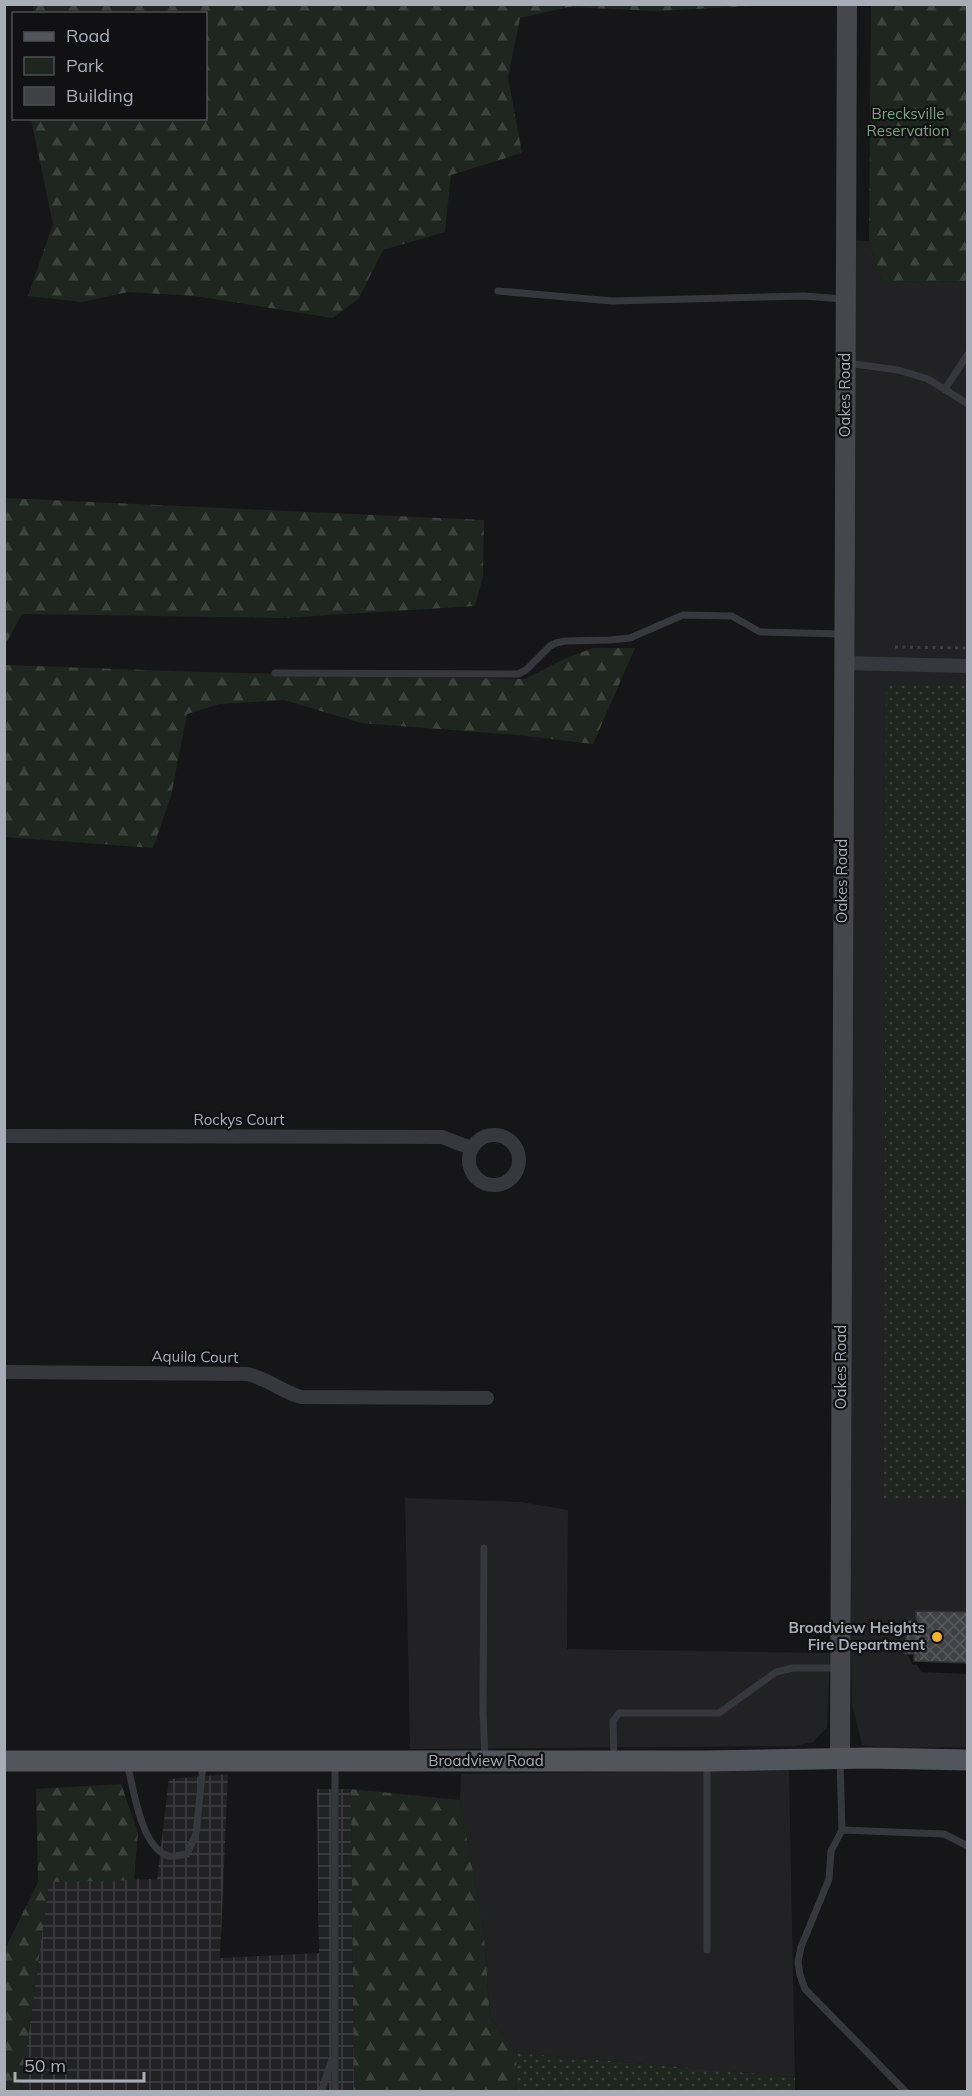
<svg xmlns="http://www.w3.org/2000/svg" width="972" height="2096" viewBox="0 0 972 2096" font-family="Mulish,sans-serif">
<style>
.built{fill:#222225}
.industrial{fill:url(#industrial-grid)}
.green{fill:url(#green-dots)}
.forest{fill:url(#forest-firs)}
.shadow{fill:#0007}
.building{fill:url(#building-cross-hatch);stroke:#303034;stroke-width:1.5}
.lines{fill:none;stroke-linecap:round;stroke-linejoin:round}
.path{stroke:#3d3f44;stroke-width:3;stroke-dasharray:3 4.5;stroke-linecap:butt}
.lane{stroke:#37383d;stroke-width:7}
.street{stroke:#37383d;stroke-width:14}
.secondary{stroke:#45474d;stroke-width:20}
.primary{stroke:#53555c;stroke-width:21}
.poi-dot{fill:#f2b134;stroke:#111113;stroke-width:2}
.labels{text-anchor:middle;stroke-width:4.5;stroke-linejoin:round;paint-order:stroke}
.park-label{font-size:15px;fill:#7fa381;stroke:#111113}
.street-label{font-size:15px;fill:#a8adb8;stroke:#111113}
.poi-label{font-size:15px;font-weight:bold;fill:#a8adb8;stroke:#111113;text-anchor:end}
</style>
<defs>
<pattern id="industrial-grid" width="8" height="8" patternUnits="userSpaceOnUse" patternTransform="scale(1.5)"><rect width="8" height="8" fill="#222225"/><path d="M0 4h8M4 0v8" fill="none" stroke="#3f3f43"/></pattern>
<pattern id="green-dots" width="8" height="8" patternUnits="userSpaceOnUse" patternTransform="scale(1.5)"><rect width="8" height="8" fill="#1e261f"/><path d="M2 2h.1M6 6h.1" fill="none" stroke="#3c433d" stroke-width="1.8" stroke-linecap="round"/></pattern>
<pattern id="forest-firs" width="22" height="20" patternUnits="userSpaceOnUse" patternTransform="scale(1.5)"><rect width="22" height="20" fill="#1e261f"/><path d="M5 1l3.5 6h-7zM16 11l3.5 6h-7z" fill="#3c433d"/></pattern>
<pattern id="building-cross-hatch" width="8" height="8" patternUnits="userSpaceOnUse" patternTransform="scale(1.5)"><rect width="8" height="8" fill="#404145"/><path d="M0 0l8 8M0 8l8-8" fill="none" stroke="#595a5e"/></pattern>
</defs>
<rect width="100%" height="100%" fill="#161618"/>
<path class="built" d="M848,240L869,241L882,282L967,281V1747L889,1748L862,1745L852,1705L848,1501Z
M405,1498L521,1502L568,1510L567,1649L830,1653L827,1727L813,1742L795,1746L410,1749Z
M789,1770L795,2077L517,2053L490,2018L484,1934L460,1800L461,1774Z"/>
<path class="industrial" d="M228,1774L220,1958L319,1953L317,1789H351L354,2091L21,2092L49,1881L157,1879L169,1779Z"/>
<path class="green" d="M886,685H967V1500H884Z
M517,2053L795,2077V2091L515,2092Z"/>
<path class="forest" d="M34,5V4L776,5L657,11L569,7L520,18L508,77L522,153L451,175L445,232L383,250L359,298L333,318L195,296L128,292L82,302L28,296L53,224L31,119L206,118V14L33,13Z
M871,5H967V281L882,282L869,241Z
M5,498L484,520L483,576L475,606L282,618L22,614L5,645Z
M593,648H635L593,744L517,735L361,723L284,700L220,704L187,714L171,796L153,848L5,837V665L202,672L525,679L566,658Z
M121,1784L138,1832L134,1880L49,1882L21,2091H5V1949L38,1882L36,1789Z
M351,1789L460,1800L484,1934L490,2018L517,2053L515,2091H354Z"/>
<path class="shadow" d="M968,1614V1674L921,1672L917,1665H913L907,1654L917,1622Z"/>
<path class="building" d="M916,1611L968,1612V1663L914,1661V1654H905L907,1620L916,1621Z"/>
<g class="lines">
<path class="path" d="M895,647L968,648"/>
<path class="lane" d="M498,291L612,301L804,296L843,299
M847,363L898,370L928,379L968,404
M945,389L968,354
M275,673L518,674L526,670L550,646L556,643L565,641L610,640L630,638L683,615L732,616L760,632L842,634
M484,1548L483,1713L485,1758
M614,1758L613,1721L619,1713H719L776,1672L793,1668H838
M840,1760L842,1830L944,1834L968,1846
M127,1763C134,1789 140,1846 168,1856C173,1857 181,1855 187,1854L196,1834L203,1764
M335,1763V2092
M707,1763V1950
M842,1830L831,1851L829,1879L801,1947L798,1962L800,1975L805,1989L906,2092
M321,2092L332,2059"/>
<path class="street" d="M843,663L968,666
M469 1160a25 25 0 1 1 50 0a25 25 0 1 1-50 0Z
M4,1136L442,1137L471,1148
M4,1372L247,1374C267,1378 282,1392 301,1397L487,1398"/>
<path class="secondary" d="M840,1758L847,4"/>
<path class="primary" d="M4,1761H707L869,1758L968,1760"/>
</g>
<circle class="poi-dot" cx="937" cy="1637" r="6"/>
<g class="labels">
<g class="park-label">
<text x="908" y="119">Brecksville<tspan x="908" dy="17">Reservation</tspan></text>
</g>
<g class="street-label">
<text transform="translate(845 395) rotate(-90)" y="5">Oakes Road</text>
<text transform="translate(842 881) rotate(-90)" y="5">Oakes Road</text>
<text x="239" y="1125">Rockys Court</text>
<text transform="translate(195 1357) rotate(1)" y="5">Aquila Court</text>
<text transform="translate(841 1367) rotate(-90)" y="5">Oakes Road</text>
<text x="486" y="1766">Broadview Road</text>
</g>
<g class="poi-label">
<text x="925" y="1633">Broadview Heights<tspan x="925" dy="17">Fire Department</tspan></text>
</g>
</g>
<rect width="972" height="2096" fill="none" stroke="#a8adb8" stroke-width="12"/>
<rect x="12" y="12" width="195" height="108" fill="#111113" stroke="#4d4f55" stroke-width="1.5"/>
<rect x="24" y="32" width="30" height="9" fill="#53555c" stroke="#4d4f55" stroke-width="1.5"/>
<text x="66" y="42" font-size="18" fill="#a8adb8">Road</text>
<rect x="24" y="57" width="30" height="18" fill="#1e261f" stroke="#4d4f55" stroke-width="1.5"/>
<text x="66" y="72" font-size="18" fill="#a8adb8">Park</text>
<rect x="24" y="87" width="30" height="18" fill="#404145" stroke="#4d4f55" stroke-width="1.5"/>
<text x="66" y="102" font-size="18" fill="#a8adb8">Building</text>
<path d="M15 2072v9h129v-9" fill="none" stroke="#a8adb8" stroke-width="3"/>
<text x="24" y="2072" font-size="18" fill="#a8adb8" stroke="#111113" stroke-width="4.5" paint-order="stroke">50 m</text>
</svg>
